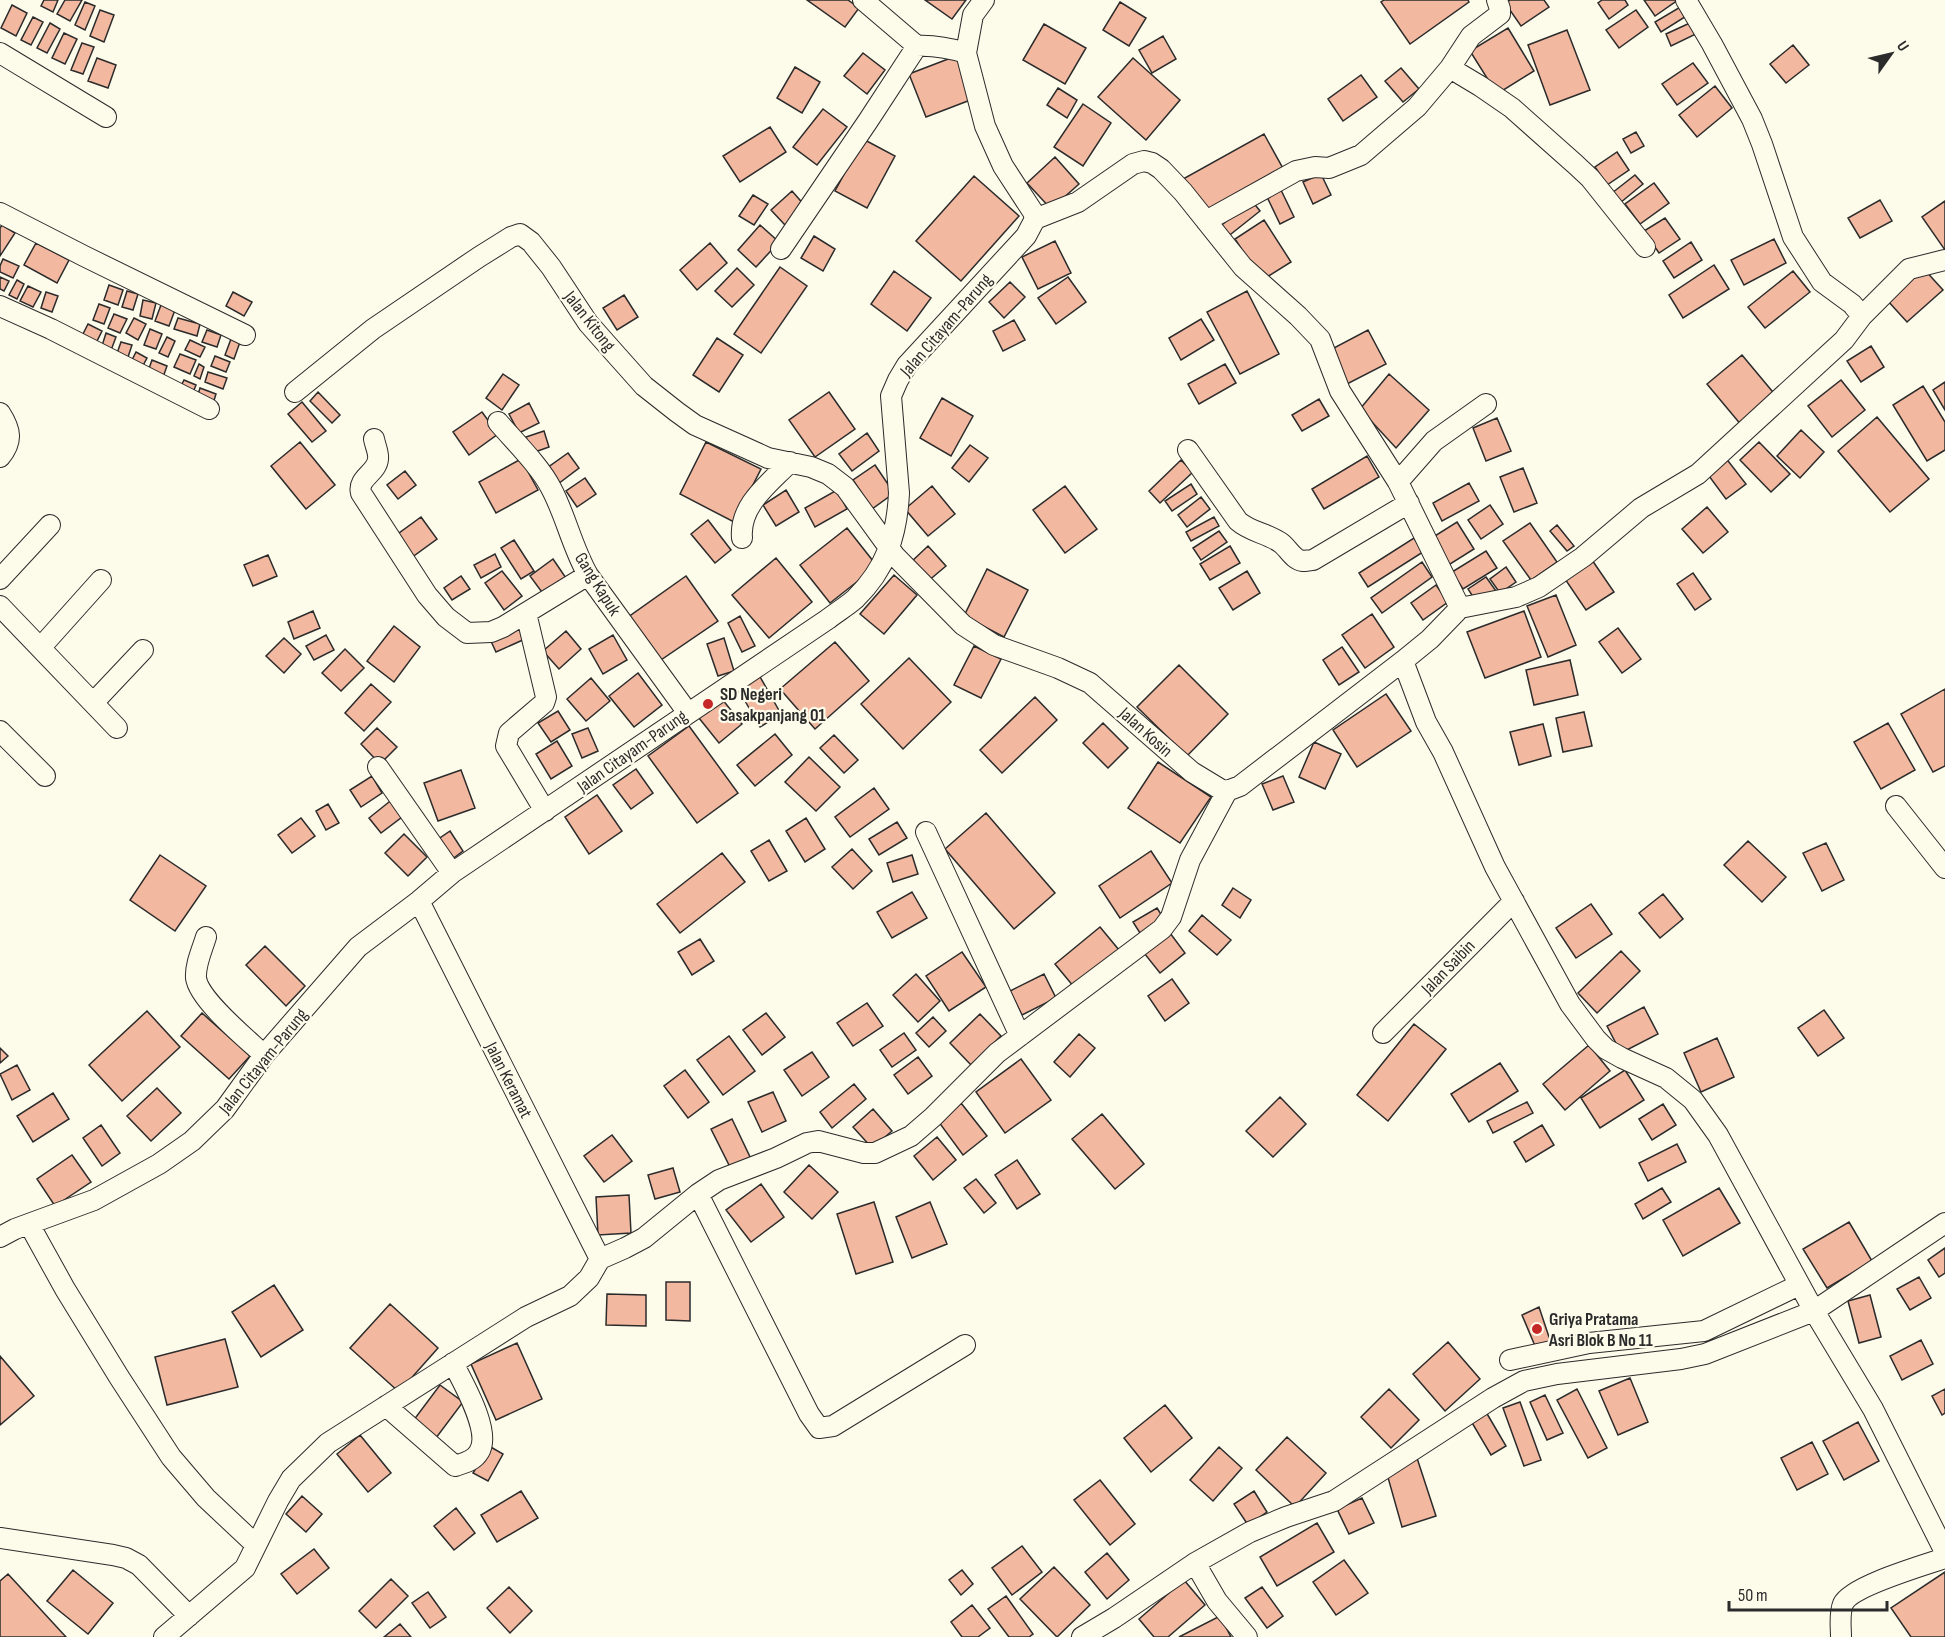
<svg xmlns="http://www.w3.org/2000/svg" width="1945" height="1637" viewBox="0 0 1945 1637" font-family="'Sofia Sans Condensed',sans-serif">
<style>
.building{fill:#f2b8a0;stroke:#2b2b2b;stroke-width:1.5}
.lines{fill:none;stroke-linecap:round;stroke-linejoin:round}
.minor-casing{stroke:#2b2b2b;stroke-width:22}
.minor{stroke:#fdfbea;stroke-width:20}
.poi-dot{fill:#c62828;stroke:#fdfbea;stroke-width:2}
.labels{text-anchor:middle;stroke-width:4.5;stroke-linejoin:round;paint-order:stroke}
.street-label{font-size:18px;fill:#2b2b2b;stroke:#fdfbea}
.poi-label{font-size:18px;font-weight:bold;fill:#2b2b2b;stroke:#fdfbea;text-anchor:start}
</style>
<rect width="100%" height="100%" fill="#fdfbea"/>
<path class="building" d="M44,0H58L53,12L41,6Z
M65,0H82L70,21L57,14Z
M807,0H848L859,8L845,27Z
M925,0H966L952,19Z
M1384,0H1468L1469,2L1410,44L1381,2Z
M1510,0H1544L1549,7L1521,26L1505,3Z
M1602,0H1625L1628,5L1609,19L1598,3Z
M1644,0H1678L1655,16Z
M85,2L95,6L85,30L75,25Z
M1120,2L1146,18L1129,46L1103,30Z
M12,5L27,13L16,36L1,28Z
M1682,6L1688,15L1661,32L1655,22Z
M100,10L114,15L104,42L90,36Z
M1636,10L1648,27L1619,48L1606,30Z
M33,17L43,22L31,45L21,40Z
M1692,22L1698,33L1671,46L1666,34Z
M50,23L60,29L47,53L37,48Z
M1044,24L1086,48L1065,84L1023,60Z
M1508,28L1534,71L1497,94L1470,51Z
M1567,30L1590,90L1550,105L1528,45Z
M64,33L77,39L65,64L52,58Z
M1163,36L1176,59L1152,73L1139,50Z
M82,43L94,47L83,74L71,70Z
M1793,45L1809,65L1786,83L1770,64Z
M863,53L885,70L867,94L844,76Z
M956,56L973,99L926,117L909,74Z
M97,58L116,65L108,88L88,81Z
M1133,58L1180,100L1146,140L1098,97Z
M1693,63L1708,83L1677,105L1662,84Z
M795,67L820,82L802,113L777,98Z
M1401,68L1419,89L1403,102L1385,81Z
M1361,75L1377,97L1343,121L1328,99Z
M1715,86L1732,108L1697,137L1679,115Z
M1058,88L1077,100L1067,118L1047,105Z
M1083,104L1111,123L1083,166L1054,147Z
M823,109L847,127L817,165L793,147Z
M770,127L786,152L740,182L723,156Z
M1636,132L1644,146L1631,153L1623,139Z
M1264,134L1285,172L1203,217L1183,179Z
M863,139L895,156L867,208L835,191Z
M1617,152L1629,170L1607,185L1595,167Z
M1055,157L1079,184L1051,209L1027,183Z
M1321,174L1331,195L1313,204L1303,182Z
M1635,175L1643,184L1620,203L1612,193Z
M974,176L1019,216L961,281L916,241Z
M1654,183L1669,203L1640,224L1625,204Z
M1281,190L1294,217L1280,224L1267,197Z
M792,191L806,207L785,225L771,210Z
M753,195L768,204L754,225L739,216Z
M1880,200L1892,221L1860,238L1848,218Z
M1252,201L1260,211L1226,238L1218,228Z
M1945,201V250L1922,217Z
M1665,218L1680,239L1659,253L1644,231Z
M1264,220L1291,262L1262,280L1235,239Z
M2,225L15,233L0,256V228Z
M760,225L779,242L756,267L738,250Z
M814,236L835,249L823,271L801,258Z
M1774,239L1786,263L1744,285L1731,260Z
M1055,241L1071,273L1038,289L1022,257Z
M1691,242L1702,260L1674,278L1663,261Z
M36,243L69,260L57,283L24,265Z
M710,243L727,263L697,290L680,270Z
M3,259L19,266L13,278L0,272V266Z
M1714,265L1729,289L1683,318L1669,295Z
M780,267L807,286L761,353L734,334Z
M737,268L754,285L732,307L715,291Z
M1923,268L1943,290L1907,322L1887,300Z
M894,271L931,298L907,331L871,304Z
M1793,271L1810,292L1765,328L1748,307Z
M0,277L9,281L4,291L0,289Z
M1068,277L1086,302L1056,324L1038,298Z
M17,280L24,284L17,299L9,295Z
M1010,282L1025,297L1004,318L989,302Z
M109,285L123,290L118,305L104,300Z
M28,286L41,292L33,307L20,301Z
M127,291L138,294L133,310L122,307Z
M1247,291L1279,354L1240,374L1207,312Z
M46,292L58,296L52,312L41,308Z
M233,292L252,302L244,316L226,306Z
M624,295L638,317L617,330L603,308Z
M143,300L156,303L152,319L140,316Z
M99,304L110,308L104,324L93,320Z
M161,305L175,310L169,326L155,321Z
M114,314L127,319L120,333L108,328Z
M134,318L146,324L138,340L126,333Z
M178,318L200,324L197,336L174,329Z
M1201,319L1214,340L1181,360L1169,338Z
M1014,320L1025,340L1003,351L993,331Z
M88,324L102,331L94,347L80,340Z
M150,329L162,334L156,349L144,345Z
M207,330L221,335L217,347L202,342Z
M1368,330L1386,364L1347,384L1330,350Z
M106,333L116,337L110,353L101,349Z
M167,337L175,341L168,357L159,353Z
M717,338L743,355L719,392L693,375Z
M231,339L240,342L234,359L225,355Z
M190,340L205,347L200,357L185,350Z
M121,342L132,345L126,363L115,359Z
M1871,346L1884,367L1861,382L1847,361Z
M136,352L147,358L140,371L129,366Z
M180,354L196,360L190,374L174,367Z
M1742,355L1777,397L1742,426L1707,384Z
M215,356L230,362L226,372L211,366Z
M152,360L167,366L162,380L147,374Z
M199,364L204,367L200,379L194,376Z
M1225,364L1236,383L1199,404L1188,384Z
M208,372L227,378L223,389L205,382Z
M503,374L519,385L502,410L486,398Z
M1389,374L1429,410L1396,448L1360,409Z
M184,380L196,385L192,395L179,390Z
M1841,380L1865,410L1832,437L1808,406Z
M1945,382V410L1933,390Z
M1923,386L1945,422V450L1927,461L1893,405Z
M200,388L216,394L212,407L196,401Z
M318,392L340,415L332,423L310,401Z
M829,392L855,429L815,457L789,420Z
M942,398L973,416L951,456L920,438Z
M1319,399L1329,416L1302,431L1292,415Z
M302,402L326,431L312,442L288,414Z
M529,403L539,423L519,433L509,414Z
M482,412L498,434L469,455L453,432Z
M1877,417L1929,479L1890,512L1838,451Z
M1497,418L1511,451L1486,461L1473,428Z
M1801,430L1824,452L1800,478L1777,456Z
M544,431L549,447L532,453L526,437Z
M867,433L879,451L852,471L839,454Z
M300,442L335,485L306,509L271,466Z
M706,442L761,469L734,522L680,494Z
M1759,442L1790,474L1771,492L1740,460Z
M970,445L988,458L969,482L952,468Z
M568,453L579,468L558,484L547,468Z
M1367,456L1379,477L1324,509L1312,489Z
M1725,457L1746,484L1726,499L1706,472Z
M521,459L538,490L496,513L479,482Z
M1181,460L1193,472L1160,503L1149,491Z
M875,465L894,493L872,509L853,480Z
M1523,468L1537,503L1514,512L1500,477Z
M405,471L416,485L398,499L387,485Z
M585,478L596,494L577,507L566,491Z
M1469,483L1479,501L1442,521L1433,503Z
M1191,484L1197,494L1172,511L1165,501Z
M932,486L955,514L928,536L905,509Z
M1065,486L1097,529L1065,553L1033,510Z
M786,490L799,512L776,526L763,505Z
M837,490L847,509L815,527L805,508Z
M1201,497L1210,509L1187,527L1178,515Z
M1490,505L1503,524L1481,539L1468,520Z
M1707,507L1728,532L1703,553L1682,529Z
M421,517L437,539L411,558L395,536Z
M1214,517L1219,526L1191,541L1186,532Z
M708,520L731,550L715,563L691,534Z
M1457,522L1474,549L1447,566L1430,539Z
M1530,523L1557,562L1531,580L1503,541Z
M1557,525L1574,546L1567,551L1550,531Z
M847,528L877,566L830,603L800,565Z
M1219,531L1227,542L1201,560L1193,548Z
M1414,538L1423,552L1368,587L1359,573Z
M514,540L534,571L521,579L501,548Z
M928,546L946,566L927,582L910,563Z
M1230,546L1240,563L1210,580L1200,564Z
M1486,551L1497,568L1463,589L1452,572Z
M495,554L501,567L481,578L474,565Z
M268,555L277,576L253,586L244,565Z
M776,558L812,602L769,638L732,595Z
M553,559L566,578L544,595L530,576Z
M1592,560L1614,592L1586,610L1565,579Z
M1422,562L1432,577L1382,613L1371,598Z
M1506,567L1516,582L1500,593L1490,579Z
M987,569L1028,590L1004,637L964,616Z
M502,571L522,596L504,610L485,583Z
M1247,571L1260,593L1233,610L1219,588Z
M1693,573L1711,599L1695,610L1677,584Z
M894,575L917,595L884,634L860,614Z
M461,576L470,589L452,600L444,588Z
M686,576L718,621L655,664L624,620Z
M1486,577L1496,591L1477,603L1468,589Z
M1436,585L1448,602L1423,620L1411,603Z
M1556,595L1576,645L1548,657L1527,606Z
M313,611L320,628L294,639L288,622Z
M1524,611L1541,657L1485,678L1467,632Z
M1372,614L1394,647L1365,668L1342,635Z
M740,616L755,646L742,652L728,623Z
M519,624L525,639L496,652L489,637Z
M394,626L420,647L394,682L367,661Z
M1618,628L1641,659L1622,673L1599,642Z
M566,631L581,649L559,669L543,651Z
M326,635L334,650L314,660L306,646Z
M613,635L627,660L603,674L589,649Z
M284,638L301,654L284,673L266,656Z
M724,638L734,671L718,676L707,644Z
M835,642L869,681L815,729L780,689Z
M974,646L1001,659L981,698L954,685Z
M1342,647L1359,672L1339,685L1323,660Z
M345,649L364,668L341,691L322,673Z
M909,658L951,702L903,749L861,704Z
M1570,660L1578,695L1534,705L1526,670Z
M1179,665L1228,714L1187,756L1137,707Z
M638,673L662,705L634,727L609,696Z
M759,675L781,714L760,727L737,687Z
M591,678L610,701L586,721L567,699Z
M371,684L391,702L364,731L345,713Z
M1945,689V766L1933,772L1901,714Z
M718,694L742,724L719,743L695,713Z
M1386,694L1411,731L1357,767L1333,730Z
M1035,697L1057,720L1002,773L980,750Z
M558,711L570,730L551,742L538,723Z
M1584,712L1592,746L1563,752L1556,718Z
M1103,723L1128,748L1108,768L1083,743Z
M1888,723L1915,770L1881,789L1854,742Z
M1543,724L1551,756L1519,765L1510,732Z
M689,726L738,793L697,823L648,756Z
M377,728L397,747L380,764L361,744Z
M588,728L598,751L582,758L572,734Z
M775,734L792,755L755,786L737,765Z
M834,735L858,760L844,773L820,748Z
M557,741L572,766L551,779L536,754Z
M1314,742L1341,754L1325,789L1299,777Z
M809,757L840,787L816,811L785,782Z
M1158,762L1211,797L1180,843L1128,808Z
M636,769L653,793L631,809L613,785Z
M461,770L475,808L438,821L424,783Z
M372,776L382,793L361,807L350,790Z
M1283,776L1294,802L1273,810L1262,784Z
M874,788L889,809L850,837L835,817Z
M597,795L622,831L589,854L565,817Z
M394,798L406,814L381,833L369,818Z
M328,804L339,823L326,830L316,811Z
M986,813L1055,893L1014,929L945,849Z
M301,818L315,836L292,853L278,835Z
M806,818L825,849L805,862L786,831Z
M897,822L907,838L879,855L869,839Z
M450,831L463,851L451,860L437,840Z
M404,834L427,857L408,876L385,853Z
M769,840L787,871L769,881L751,851Z
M1748,841L1786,877L1762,902L1724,865Z
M1826,843L1844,880L1822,891L1803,853Z
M852,849L872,871L853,889L832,867Z
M1151,851L1172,883L1120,918L1099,886Z
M722,853L745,882L680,933L657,904Z
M160,855L206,886L175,931L130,900Z
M912,855L918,874L893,882L887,863Z
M1233,888L1251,900L1240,918L1222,905Z
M912,892L927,918L892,938L877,912Z
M1663,894L1683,919L1660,938L1639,913Z
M1591,904L1612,934L1576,958L1556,928Z
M1157,908L1164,919L1140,933L1133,922Z
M1202,915L1231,940L1217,955L1189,931Z
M1100,927L1119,950L1074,987L1055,964Z
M1170,933L1185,953L1160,973L1144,953Z
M700,939L714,961L692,975L678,952Z
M265,946L305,986L286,1006L246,965Z
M1621,951L1640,971L1597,1013L1578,993Z
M962,952L986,987L949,1011L926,976Z
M916,974L940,1001L918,1022L893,995Z
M1044,974L1056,998L1022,1015L1010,991Z
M1172,979L1189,1003L1165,1021L1148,996Z
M867,1003L883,1026L853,1046L837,1023Z
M1644,1007L1658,1034L1621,1053L1607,1026Z
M1824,1010L1844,1038L1818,1056L1798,1028Z
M147,1011L180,1047L122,1101L89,1065Z
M202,1013L250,1056L229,1079L181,1036Z
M766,1013L785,1037L762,1055L743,1030Z
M980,1014L1001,1036L971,1065L950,1043Z
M933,1017L946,1031L929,1047L916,1033Z
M1414,1024L1446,1049L1388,1121L1357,1095Z
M904,1033L916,1050L892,1067L880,1050Z
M1079,1034L1095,1048L1070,1077L1054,1062Z
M729,1036L755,1071L723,1095L697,1060Z
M1717,1038L1734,1077L1701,1092L1684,1053Z
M1589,1045L1610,1071L1565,1110L1543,1084Z
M0,1048L8,1056L0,1063Z
M812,1052L829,1077L802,1096L784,1070Z
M918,1057L932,1076L908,1094L894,1075Z
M1021,1059L1051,1100L1005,1133L976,1092Z
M1500,1063L1518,1091L1469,1122L1451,1094Z
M17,1065L30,1090L12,1100L0,1074Z
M685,1070L709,1102L688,1118L664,1086Z
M1625,1070L1644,1100L1600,1128L1581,1098Z
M854,1084L866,1099L832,1128L820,1112Z
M157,1088L181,1113L151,1141L127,1116Z
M773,1092L786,1121L762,1132L748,1102Z
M53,1093L69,1119L33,1142L17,1116Z
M1280,1097L1306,1124L1273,1157L1246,1131Z
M1527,1102L1533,1113L1493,1133L1487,1121Z
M961,1103L987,1136L963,1155L938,1121Z
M1663,1104L1676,1125L1652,1140L1639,1119Z
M873,1109L892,1131L872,1148L853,1127Z
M1102,1114L1144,1164L1115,1189L1072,1139Z
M732,1119L751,1159L731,1169L711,1129Z
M101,1125L120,1153L102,1166L83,1138Z
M1542,1125L1554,1145L1526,1162L1514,1142Z
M612,1135L632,1161L604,1182L584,1156Z
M937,1137L956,1160L933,1180L914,1156Z
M1677,1144L1686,1162L1648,1181L1639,1163Z
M72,1155L91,1182L55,1206L37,1179Z
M1017,1160L1040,1194L1017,1209L995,1175Z
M809,1165L838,1192L812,1219L784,1192Z
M673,1168L680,1192L655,1199L648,1175Z
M976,1179L996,1203L984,1213L964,1188Z
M761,1184L784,1217L751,1242L726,1210Z
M1662,1188L1671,1202L1643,1219L1635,1204Z
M1719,1188L1740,1223L1683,1256L1663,1220Z
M629,1195L631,1233L598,1235L596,1197Z
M874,1202L893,1262L856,1274L837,1214Z
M930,1202L947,1244L912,1258L896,1217Z
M1849,1222L1872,1261L1827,1288L1803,1249Z
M1945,1248V1273L1939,1277L1928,1260Z
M1919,1277L1931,1298L1910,1310L1897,1289Z
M666,1282H690V1321L666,1320Z
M274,1285L303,1330L261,1357L232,1312Z
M607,1294L646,1295V1326L606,1325Z
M1870,1295L1881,1337L1859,1343L1848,1301Z
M390,1304L438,1348L399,1392L350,1348Z
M1539,1307L1551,1343L1535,1346L1522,1315Z
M225,1339L238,1387L167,1405L155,1357Z
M1921,1340L1933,1364L1902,1380L1890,1356Z
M1448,1342L1480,1379L1445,1411L1413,1374Z
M517,1343L542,1399L496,1420L471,1364Z
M0,1356L34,1396L0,1425Z
M1630,1378L1648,1422L1618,1435L1599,1391Z
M440,1385L463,1402L436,1438L413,1421Z
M1389,1389L1419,1420L1391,1448L1361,1417Z
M1577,1389L1607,1448L1588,1458L1557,1400Z
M1945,1389V1413L1942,1415L1932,1396Z
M1545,1395L1563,1433L1547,1440L1530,1402Z
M1520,1402L1541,1460L1524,1466L1503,1408Z
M1165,1405L1192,1438L1151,1472L1124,1438Z
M1486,1412L1506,1446L1491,1455L1471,1421Z
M1858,1422L1879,1461L1844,1480L1823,1441Z
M360,1435L391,1473L368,1492L337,1454Z
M1287,1437L1326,1473L1295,1507L1256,1470Z
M1812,1442L1828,1474L1797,1490L1781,1458Z
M489,1446L503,1454L488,1481L473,1473Z
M1219,1447L1242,1468L1213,1501L1190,1480Z
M1417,1458L1436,1516L1402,1527L1387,1474Z
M1100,1480L1135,1524L1110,1545L1074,1500Z
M521,1491L538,1518L497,1542L481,1515Z
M1254,1491L1267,1512L1248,1525L1234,1504Z
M302,1496L322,1514L306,1532L286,1514Z
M1362,1498L1374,1523L1349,1534L1337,1509Z
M456,1508L475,1533L454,1550L434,1526Z
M1317,1523L1334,1552L1277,1586L1260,1557Z
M1022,1546L1042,1572L1012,1595L992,1568Z
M314,1549L329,1568L297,1594L281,1574Z
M1107,1553L1129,1580L1107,1599L1085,1572Z
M1344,1560L1368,1593L1336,1615L1313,1582Z
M1054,1567L1090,1605L1057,1637L1020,1599Z
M73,1570L113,1603L88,1634L47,1601Z
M962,1570L973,1584L961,1595L949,1580Z
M1945,1572V1637H1911L1891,1608Z
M8,1574L66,1637H0V1581Z
M391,1579L408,1596L376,1628L359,1611Z
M1184,1580L1205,1605L1168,1637H1154L1139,1619Z
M509,1587L532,1611L510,1633L487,1608Z
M1262,1587L1283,1616L1267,1628L1245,1598Z
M428,1592L446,1617L430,1628L412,1603Z
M1006,1596L1033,1634L1029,1637H1009L988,1609Z
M972,1605L990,1628L978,1637H962L951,1622Z
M1220,1616L1231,1637H1179Z
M400,1624L411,1637H384Z"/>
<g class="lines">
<defs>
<path id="minor" d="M863,0L917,46C934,45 949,48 966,53
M0,53L106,117
M1450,68L1471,36L1500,14V9L1497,0
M0,213L84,256L245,335
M1206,221L1296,171L1315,167L1329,168L1361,155L1417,107L1450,68L1480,86L1512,108L1575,164L1590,178L1645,247
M781,249L868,121L917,46
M0,306L51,329L209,409
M1862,316L1909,269L1945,260
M295,392L373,329L479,257L511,237L520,234L531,242L551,267L588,323L611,349L644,386L677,412L695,425L768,458L811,467L828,474L845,487L895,556L963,625L994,645L1058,668L1090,683L1192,772L1220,789L1227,791L1240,786L1403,661L1430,639L1460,608L1398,482L1340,391L1320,339L1298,316L1243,267L1183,192L1161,169L1152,163L1144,161L1133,164L1078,202L1035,219
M0,413C11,430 13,441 0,457
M498,422C514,441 540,466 551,488C566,516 572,547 588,575L688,713
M374,439C375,445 379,453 378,459C377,473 357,478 361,493L427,595L446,617L467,633L491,632L503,627L588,575
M1188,450L1238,521C1250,532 1267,533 1281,543C1288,548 1293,560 1303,561C1306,561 1310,560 1313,560L1409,503
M1398,482L1434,441L1486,404
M742,538C739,505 769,484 790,462
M0,579L50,525
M0,606L117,728
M1460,608L1516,597L1539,587L1583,557L1641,508L1698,474L1844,340L1862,316L1852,304L1822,282L1793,237L1762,144L1752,119L1712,44L1686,0
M526,613L546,697L544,703L509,733L506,746L545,811
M41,647L101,580
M1403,661L1426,722L1443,752L1495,867L1570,1004L1596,1039L1606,1049L1622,1058L1666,1078L1693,1100L1718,1135L1814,1311L1945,1223
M93,703L143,650
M0,731L45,776
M378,767L452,873
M1896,806L1945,868
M926,832L1020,1036
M419,901L600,1259
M206,937C202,950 195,965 196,978C199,1000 247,1039 264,1055
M1383,1033L1514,901
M698,1194L809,1414L819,1428L833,1426L965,1345
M29,1224L65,1289L119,1377L171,1457L206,1498L256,1545
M0,1237L15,1229L94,1200L159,1164L192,1141L225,1109L264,1055L358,947L419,901L452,873L828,619C837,612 847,606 855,599C886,569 897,535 899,493L891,396L898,380L907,365L1026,236L1035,219L1033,212L1003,166L985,126L966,53L973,15L984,0
M1510,1360L1589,1343L1704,1331L1799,1285
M386,1406L455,1466C464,1463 474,1461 479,1452C492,1432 463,1383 453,1363
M0,1538L113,1555L126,1558L139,1565L189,1616
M1195,1563L1217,1601L1247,1637
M164,1637L245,1568L278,1501L291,1479L328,1443L526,1317L570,1296L589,1278L600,1259L625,1248L644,1238L698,1194L719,1180L776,1158L807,1143L818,1141L864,1153H875L911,1136L933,1117L997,1053L1162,929L1171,917L1190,860L1227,791
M1082,1637L1114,1618L1195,1563L1250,1532L1286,1517L1334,1501L1493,1398L1524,1381L1557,1374L1681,1359L1705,1354L1814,1311L1873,1409L1945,1552
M1841,1637C1841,1627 1839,1614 1843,1604C1851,1586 1925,1565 1945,1558"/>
</defs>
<use href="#minor" class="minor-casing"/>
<use href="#minor" class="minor"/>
</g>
<g class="poi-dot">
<circle cx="708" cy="704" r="6"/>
<circle cx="1537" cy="1329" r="6"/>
</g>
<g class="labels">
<g class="street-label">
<text transform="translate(590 321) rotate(52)" y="6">Jalan Kitong</text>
<text transform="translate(946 325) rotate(-49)" y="6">Jalan Citayam-Parung</text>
<text transform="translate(598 584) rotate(58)" y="6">Gang Kapuk</text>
<text transform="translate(1146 732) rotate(42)" y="6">Jalan Kosin</text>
<text transform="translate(632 751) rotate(-35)" y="6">Jalan Citayam-Parung</text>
<text transform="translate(1448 967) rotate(-46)" y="6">Jalan Saibin</text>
<text transform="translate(263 1061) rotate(-51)" y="6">Jalan Citayam-Parung</text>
<text transform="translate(509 1080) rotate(63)" y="6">Jalan Keramat</text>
</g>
<g class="poi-label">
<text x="720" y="700">SD Negeri<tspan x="720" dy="21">Sasakpanjang 01</tspan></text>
<text x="1549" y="1325">Griya Pratama<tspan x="1549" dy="21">Asri Blok B No 11</tspan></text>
</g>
</g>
<g transform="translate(1891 54) rotate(56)" stroke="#fdfbea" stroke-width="4.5" paint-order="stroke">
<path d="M0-4.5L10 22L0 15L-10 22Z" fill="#2b2b2b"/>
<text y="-9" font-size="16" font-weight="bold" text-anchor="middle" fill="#2b2b2b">U</text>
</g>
<path d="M1729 1601v9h158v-9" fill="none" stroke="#2b2b2b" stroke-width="3"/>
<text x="1738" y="1601" font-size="18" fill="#2b2b2b" stroke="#fdfbea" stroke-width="4.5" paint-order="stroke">50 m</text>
</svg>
